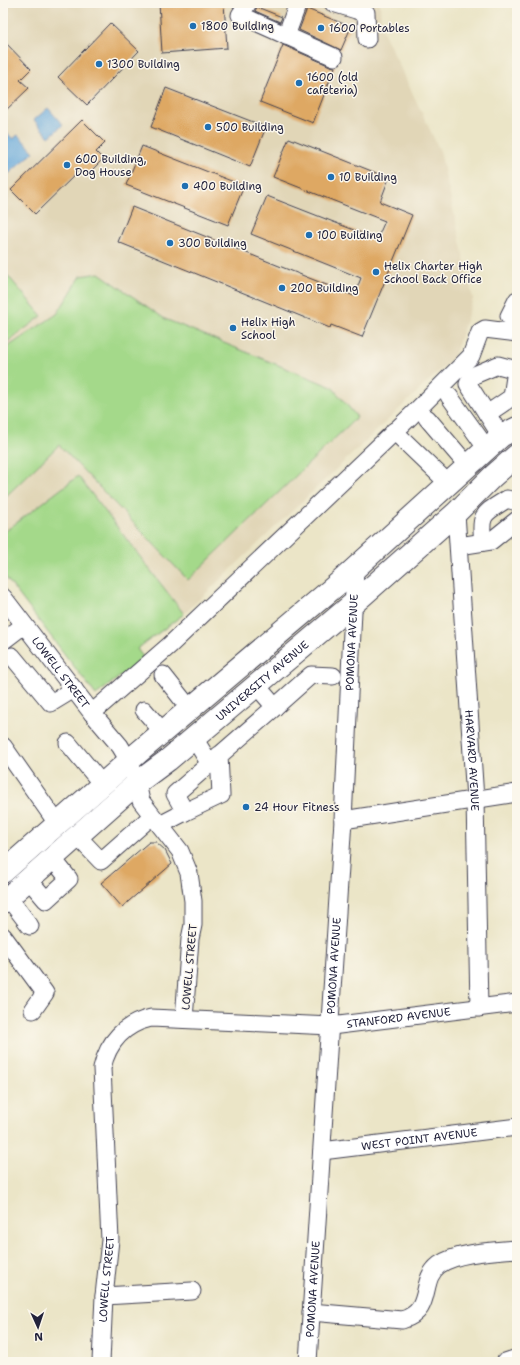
<svg xmlns="http://www.w3.org/2000/svg" width="520" height="1365" viewBox="0 0 520 1365" font-family="'Shantell Sans',sans-serif">
<style>
.built{fill:#e1d6b7}
.green{fill:#a4d98a;stroke:#637e62}
.water{fill:#64a6d8;stroke:#43648a}
.building{fill:#dea864}
.lines{fill:none;stroke-linecap:round;stroke-linejoin:round}
.minor-casing{stroke:#403f50;stroke-width:19}
.major-casing{stroke:#403f50;stroke-width:24}
.minor{stroke:#fff;stroke-width:17}
.major{stroke:#fff;stroke-width:22}
.poi-dot{fill:#1f6fb2;stroke:#fbf7ec;stroke-width:1.5}
.labels{text-anchor:middle;stroke-width:3;stroke-linejoin:round;paint-order:stroke}
.poi-label{font-size:11px;fill:#22223b;stroke:#fbf7ec;text-anchor:start}
.street-label{font-size:11px;fill:#22223b;stroke:#fbf7ec}
</style>
<rect width="100%" height="100%" fill="#fbf7ec"/>
<filter id="ink" filterUnits="userSpaceOnUse"><feTurbulence type="fractalNoise" baseFrequency=".025" numOctaves="2"/><feDisplacementMap in="SourceGraphic" scale="8" xChannelSelector="R" yChannelSelector="G"/><feConvolveMatrix kernelMatrix="1 2 1 2 8 2 1 2 1" color-interpolation-filters="sRGB"/></filter>
<filter id="wash" filterUnits="userSpaceOnUse"><feTurbulence type="fractalNoise" baseFrequency=".012" numOctaves="4" result="noise"/><feDisplacementMap in="SourceGraphic" scale="16" xChannelSelector="R" yChannelSelector="G"/><feGaussianBlur stdDeviation="0.9" result="paint"/><feColorMatrix in="noise" values="0 0 0 0 0 0 0 0 0 0 0 0 0 0 0 0 0 1.4 0 .05"/><feComposite in="paint" operator="in"/></filter>
<g filter="url(#wash)">
<rect width="100%" height="100%" fill="#ebe5c7"/>
<path class="built" d="M3,3H380L381,27L440,151L473,299L454,357L184,614L137,649L96,695L3,574Z"/>
<path class="green" d="M3,270L42,316L3,345Z
M99,273L165,319L332,387L357,417L188,580L59,445L3,499V350L57,314L81,276Z
M78,476L184,614L137,649L144,658L96,695L3,574V533Z"/>
<path class="water" d="M48,108L63,125L49,137L34,120Z
M3,129L13,139L18,135L34,152L6,176L3,173Z"/>
<g id="blocks">
<path class="building" d="M159,3H224L227,48L162,53Z
M257,7L282,17L280,22L255,11Z
M307,9L351,27L341,50L299,30Z
M110,23L139,51L87,105L58,77Z
M3,40L31,69L20,80L29,88L3,113Z
M283,45L330,66L335,67L313,123L260,102Z
M166,88L266,127L250,167L151,127Z
M82,120L105,143L96,152L103,159L86,176L80,170L35,214L11,190Z
M289,138L389,178L380,202L412,215L362,337L331,325L330,328L118,242L132,207L354,296L361,278L251,234L267,196L377,239L385,221L273,177Z
M142,146L244,186L228,225L126,185Z
M149,842H156L165,850L172,864L122,907L101,883Z"/>
</g>
</g>
<g filter="url(#ink)">
<use href="#blocks" fill-opacity="0" stroke="#403f50" stroke-width="1"/>
<g class="lines">
<defs>
<g id="minor">
<path d="M248,3L240,15L334,57"/>
<path d="M333,3L366,13L367,39"/>
<path d="M286,36L298,3"/>
<path d="M509,316L517,300"/>
<path d="M449,396L487,449"/>
<path d="M487,414L512,397L516,370"/>
<path d="M427,418L468,466"/>
<path d="M394,431L449,484"/>
<path d="M501,436L468,384L472,376L498,365L517,370"/>
<path id="s1" d="M456,513L475,799L479,1008"/>
<path d="M483,542C479,513 484,514 507,499L517,502"/>
<path d="M459,546L491,541L517,520"/>
<path id="s2" d="M3,597L92,713L120,746L129,761L137,783L141,801L180,851L189,873L193,901V925L190,939L184,1019"/>
<path d="M3,641L24,625"/>
<path d="M12,656L51,703L74,689"/>
<path d="M163,675L190,709"/>
<path d="M256,685L275,707L311,675L333,676"/>
<path d="M144,710L163,732"/>
<path d="M92,713L170,645L411,416L471,356L480,332L485,329L517,333"/>
<path d="M194,738L210,764"/>
<path d="M68,743L102,784"/>
<path d="M3,746L57,823"/>
<path d="M219,755L221,795L185,812L175,794L275,707"/>
<path d="M343,820L517,793"/>
<path d="M160,825L185,812"/>
<path d="M78,837L101,861L152,816"/>
<path d="M29,880L46,900L69,879L53,859"/>
<path d="M8,897L30,926"/>
<path d="M3,936L45,993L33,1010"/>
<path id="s3" d="M322,1151L517,1127"/>
<path d="M104,1296L192,1291"/>
<path d="M311,1312L402,1320C435,1310 418,1281 439,1265C457,1252 495,1251 517,1249"/>
<path id="s4" d="M101,1362L104,1296L110,1240L102,1068C108,1042 124,1024 151,1018L331,1026L517,1003"/>
<path id="s5" d="M308,1362L343,820L355,569"/>
<path d="M505,1362L517,1358"/>
</g>
<g id="major">
<path d="M3,872L139,752L340,582L501,436L517,428"/>
<path id="s6" d="M3,902L137,783L168,760L354,603L456,513L492,477L517,455"/>
</g>
</defs>
<use href="#minor" class="minor-casing"/>
<use href="#major" class="major-casing"/>
<use href="#minor" class="minor"/>
<use href="#major" class="major"/>
</g>
</g>
<g class="poi-dot">
<circle cx="193" cy="26" r="4"/>
<circle cx="321" cy="28" r="4"/>
<circle cx="99" cy="64" r="4"/>
<circle cx="299" cy="83" r="4"/>
<circle cx="208" cy="127" r="4"/>
<circle cx="67" cy="165" r="4"/>
<circle cx="331" cy="177" r="4"/>
<circle cx="185" cy="186" r="4"/>
<circle cx="309" cy="235" r="4"/>
<circle cx="170" cy="243" r="4"/>
<circle cx="376" cy="272" r="4"/>
<circle cx="282" cy="288" r="4"/>
<circle cx="233" cy="328" r="4"/>
<circle cx="246" cy="807" r="4"/>
</g>
<g class="labels">
<g class="poi-label">
<text x="201" y="30">1800 Building</text>
<text x="329" y="32">1600 Portables</text>
<text x="107" y="68">1300 Building</text>
<text x="307" y="81">1600 (old<tspan x="307" dy="13">cafeteria)</tspan></text>
<text x="216" y="131">500 Building</text>
<text x="75" y="163">600 Building,<tspan x="75" dy="13">Dog House</tspan></text>
<text x="339" y="181">10 Building</text>
<text x="193" y="190">400 Building</text>
<text x="317" y="239">100 Building</text>
<text x="178" y="247">300 Building</text>
<text x="384" y="270">Helix Charter High<tspan x="384" dy="13">School Back Office</tspan></text>
<text x="290" y="292">200 Building</text>
<text x="241" y="326">Helix High<tspan x="241" dy="13">School</tspan></text>
<text x="254" y="811">24 Hour Fitness</text>
</g>
<g class="street-label">
<text dy="4" stroke="none"><textPath href="#s5" startOffset="721">POMONA AVENUE</textPath></text>
<text dy="4" stroke="none"><textPath href="#s2" startOffset="95">LOWELL STREET</textPath></text>
<text dy="4" stroke="none"><textPath href="#s6" startOffset="341">UNIVERSITY AVENUE</textPath></text>
<text dy="4" stroke="none"><textPath href="#s1" startOffset="248">HARVARD AVENUE</textPath></text>
<text dy="4" stroke="none"><textPath href="#s5" startOffset="397">POMONA AVENUE</textPath></text>
<text transform="translate(189 967) rotate(-85)" y="4">LOWELL STREET</text>
<text dy="4" stroke="none"><textPath href="#s4" startOffset="617">STANFORD AVENUE</textPath></text>
<text dy="4" stroke="none"><textPath href="#s3" startOffset="98">WEST POINT AVENUE</textPath></text>
<text dy="4" stroke="none"><textPath href="#s4" startOffset="83">LOWELL STREET</textPath></text>
<text dy="4" stroke="none"><textPath href="#s5" startOffset="73">POMONA AVENUE</textPath></text>
</g>
</g>
<rect width="520" height="1365" fill="none" stroke="#fbf7ec" stroke-width="16"/>
<g transform="translate(38 1327) rotate(177)" stroke="#fbf7ec" stroke-width="3" paint-order="stroke">
<path d="M0-3L7 15L0 10L-7 15Z" fill="#22223b"/>
<text y="-6" font-size="11" font-weight="bold" text-anchor="middle" fill="#22223b">N</text>
</g>
</svg>
